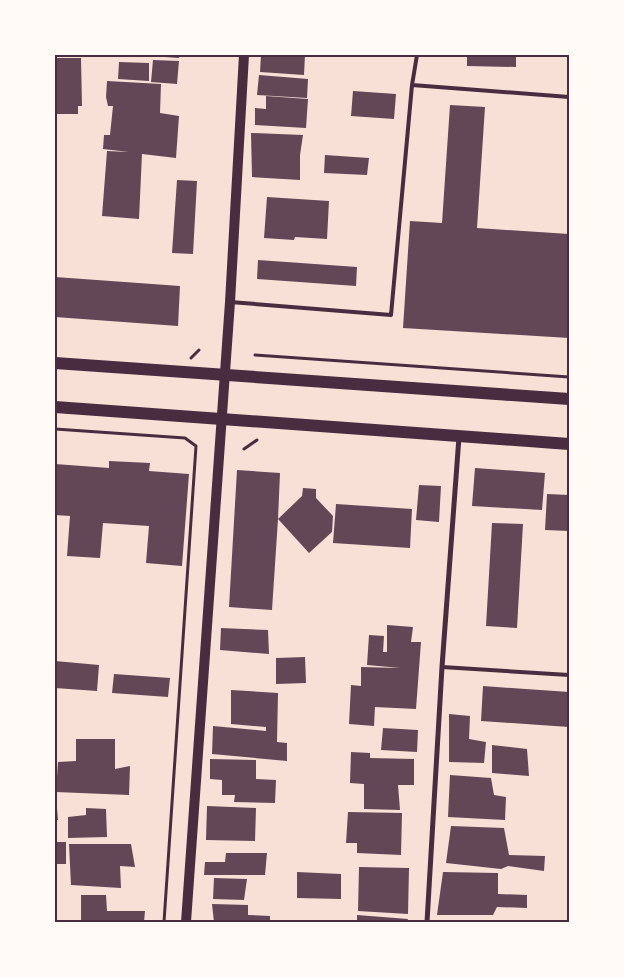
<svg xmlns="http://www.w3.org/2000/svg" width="624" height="977" viewBox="0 0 624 977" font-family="'Golos Text',sans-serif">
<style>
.building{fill:#644757}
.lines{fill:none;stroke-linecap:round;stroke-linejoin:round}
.path{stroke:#4a2c40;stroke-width:3}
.service{stroke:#4a2c40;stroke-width:4}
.minor{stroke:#4a2c40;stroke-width:5}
.secondary{stroke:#4a2c40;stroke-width:10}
.primary{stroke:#4a2c40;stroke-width:12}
.neatline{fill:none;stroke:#4a2c40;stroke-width:2}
</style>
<rect width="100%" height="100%" fill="#f7e1d7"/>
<path class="building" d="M150,55H179V58L150,56Z
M261,55H305L304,75L260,72Z
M467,55H516V67L467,66Z
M55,58H81L82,106H78V114H55Z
M153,60L179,61L177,84L151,82Z
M119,62L149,63V81L118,79Z
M259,75L308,79L307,98L257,95Z
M107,81L161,84L160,113L179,116L176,158L142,154L139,219L102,216L107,151L129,152L103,149L104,135H110L113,106H108L106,97Z
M353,91L396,94L394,119L351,116Z
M266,96L308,99L306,128L255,125V108L266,109Z
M450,105L485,107L477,228L569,234V338L403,328L410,221L442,223Z
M251,133L303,135L300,155V180L252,177Z
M325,155L369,158L367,175L324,173Z
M177,180L197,181L193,254L172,253Z
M267,197L329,201L327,239L295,237L294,240L264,238Z
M258,260L357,267L356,286L257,279Z
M55,277L180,286L178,326L55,317Z
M109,461L150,463L149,471L189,474L182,566L146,563L149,526L103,523L100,558L67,556L70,516L55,515V464L109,468Z
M475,468L545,473L542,510L472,506Z
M237,470L280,473L278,519L302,496L303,488L316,489V498L333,516L332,532L309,553L278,519L272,610L229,607Z
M419,485L441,486L439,522L416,520Z
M547,494L569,495V531L545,530Z
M336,504L412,509L410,548L333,543Z
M492,523L523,524L517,628L486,626Z
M387,625L413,627L411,642H421L416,709L375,707L374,726L349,724L351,685L361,686V667L401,668L367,665L369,635L384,636L383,652H387Z
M221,628L268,630L269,654L220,650Z
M305,657L306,683L276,684V658Z
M55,661L99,665L97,691L55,688Z
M114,674L170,678L168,697L112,693Z
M483,686L569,692V727L481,721Z
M231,690L278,693L277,742L287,743V761L212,754L213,726L266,731V727L231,724Z
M449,714L470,716L469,739L486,742L484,763L449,762Z
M383,728L418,730L417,752L381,750Z
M76,739H115V769L130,766L129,795L56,792L58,762L76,761Z
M492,745L527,749L529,776L492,773Z
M351,752L370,753V758L414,759V785H398L400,810L364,809V784L350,783Z
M210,759L256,760V779L276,780L275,803L234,802L235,795H222V780L210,779Z
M450,775L491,778L494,795L506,797L505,820L448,817Z
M55,796H56L58,820H55Z
M207,806L256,808L255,841L206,840Z
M86,808L106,809L107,837L68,838V817L86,815Z
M348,812L402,813L401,855L357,853V843H346Z
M451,826L504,828L509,855L545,856L544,871L508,866L501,869L446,863Z
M55,842H66V864H55Z
M69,844H131L135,867L120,866L121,888L71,885Z
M226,853H267L265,875H204L205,862H225Z
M359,867L409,868L408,914L358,911Z
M297,872L341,874V899L297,898Z
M443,872L498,873V894L527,895V908L497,907L493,915H437Z
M214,878L247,879L244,900L213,899Z
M81,895H106L107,911H145L144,922H81Z
M212,904L248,905V915L270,916V922H214Z
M357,915L408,919L407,922H357Z"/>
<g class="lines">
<path class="path" d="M255,355L569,377
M191,358L199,350
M55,429L185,438L196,446L164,922
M244,449L257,440"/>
<path class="service" d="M412,85L569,97
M230,302L391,315L412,85L417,55
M442,667L569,675"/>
<path class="minor" d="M427,922L442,667L459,437"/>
<path class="secondary" d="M186,922L230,302L244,55"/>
<path class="primary" d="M55,363L569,399
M55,407L569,444"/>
</g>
<rect width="624" height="977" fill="none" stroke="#fffaf5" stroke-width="112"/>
<rect x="56" y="56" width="512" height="865" class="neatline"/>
</svg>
